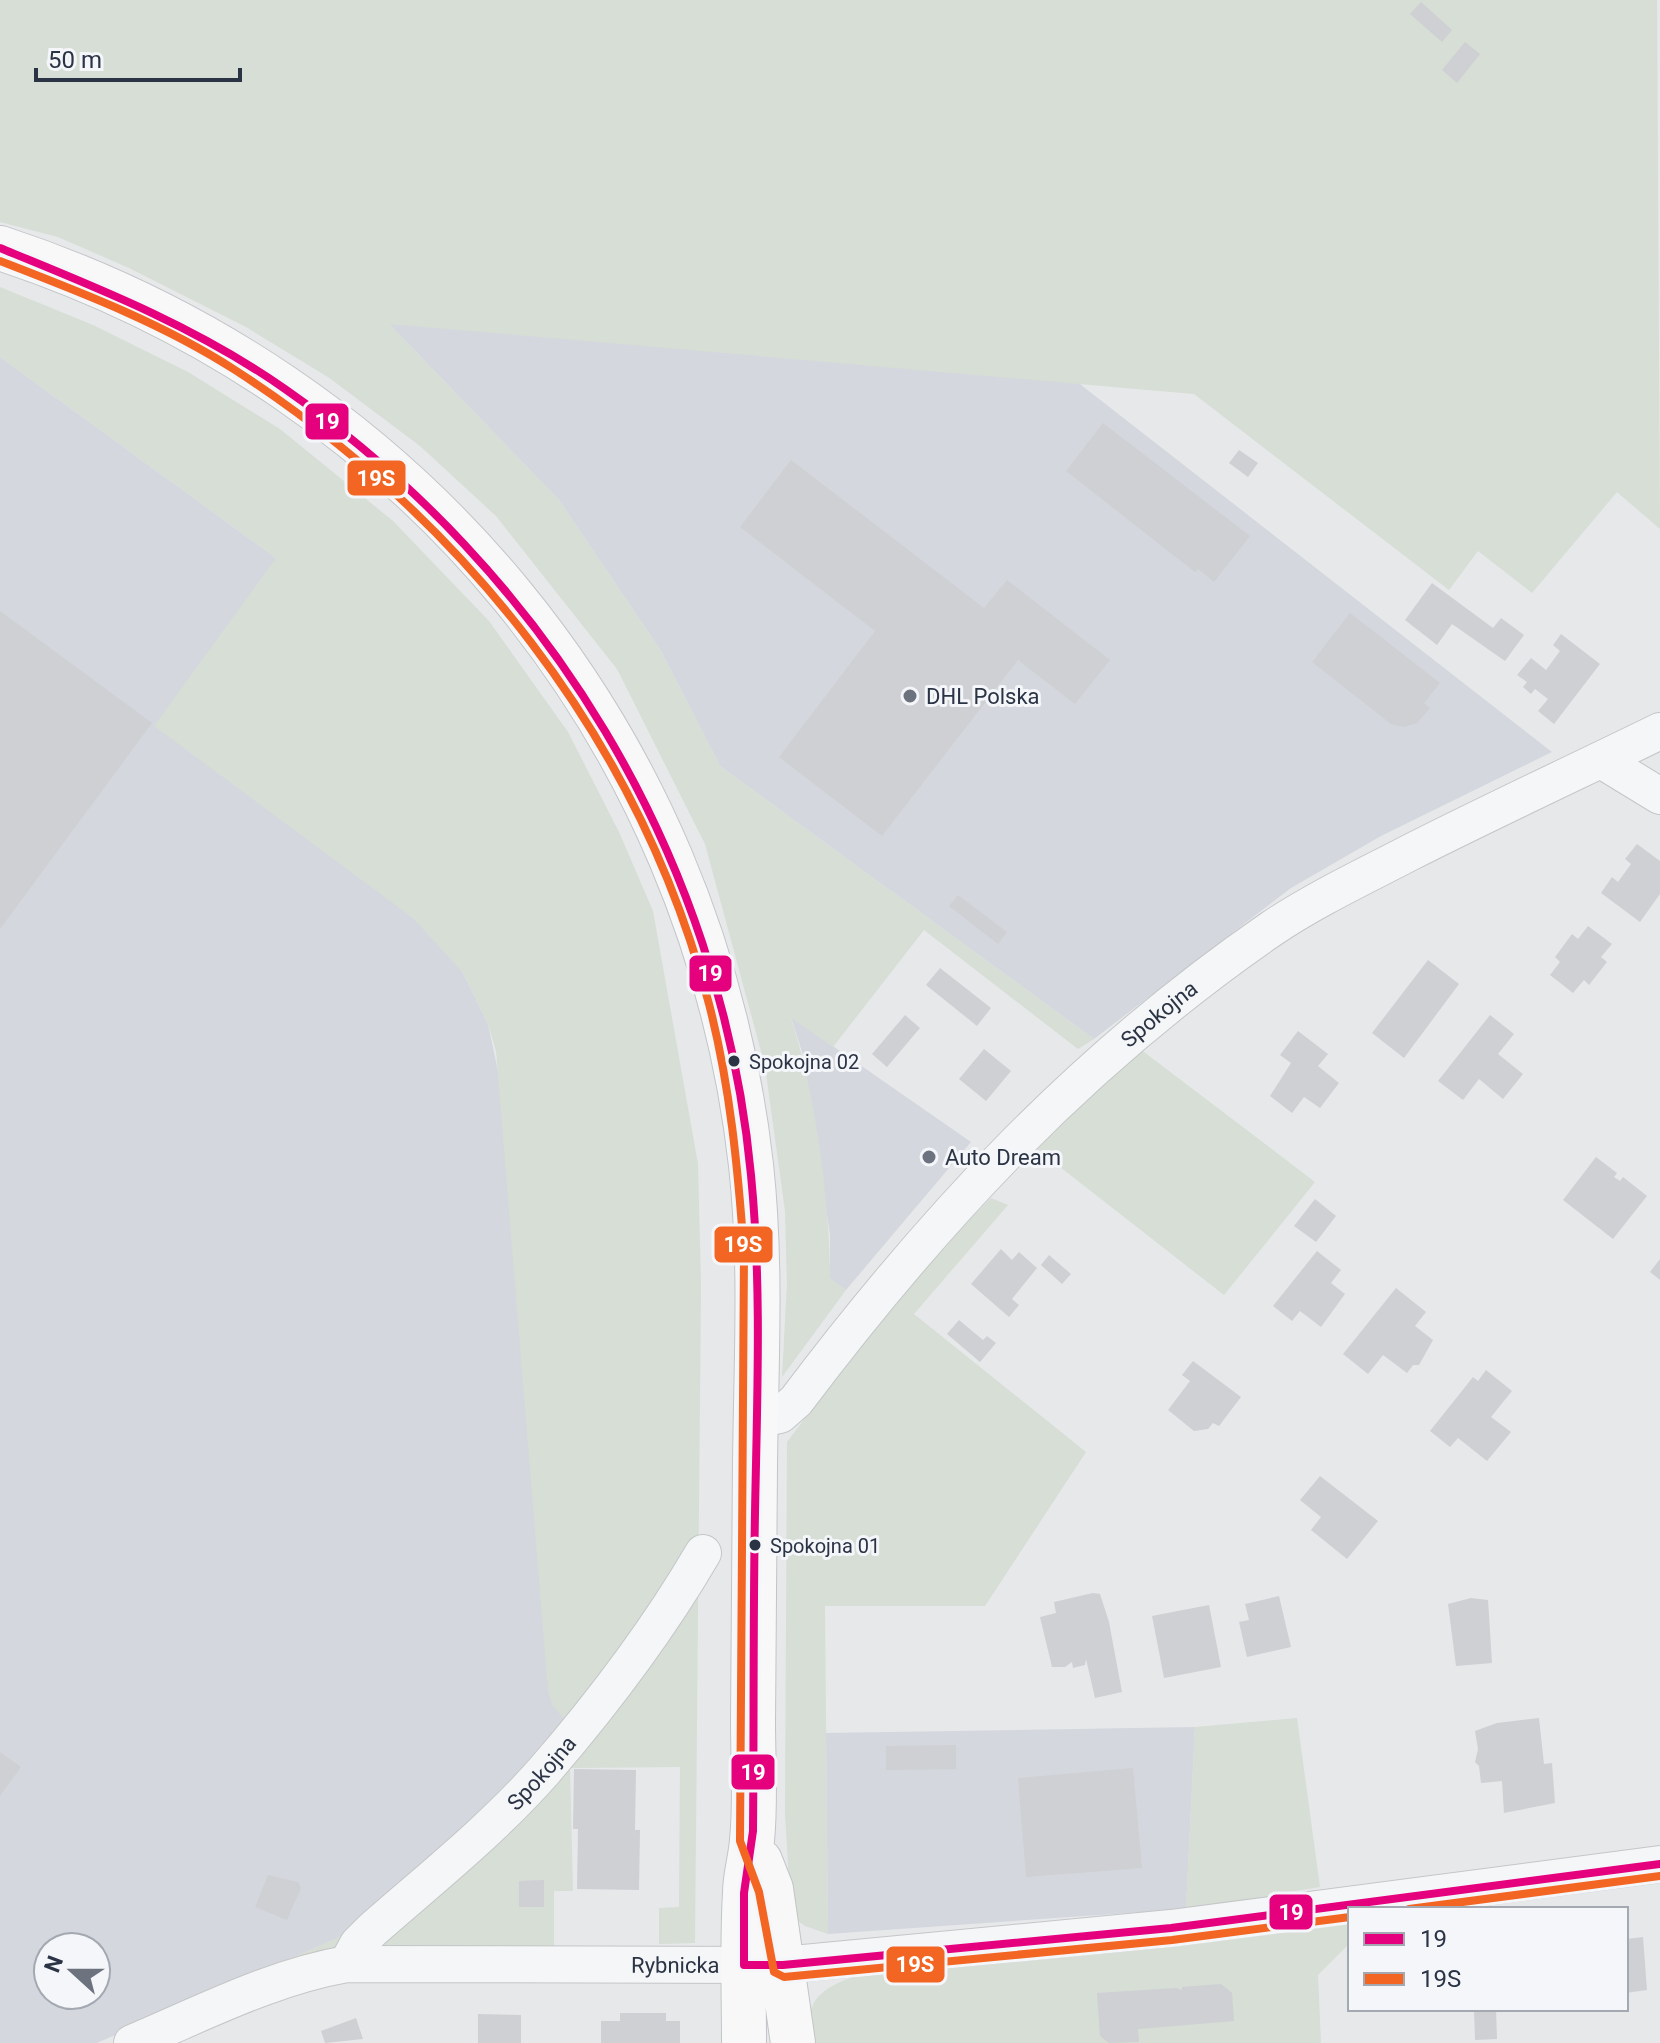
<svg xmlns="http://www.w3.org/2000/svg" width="1660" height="2043" viewBox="0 0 1660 2043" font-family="Roboto,sans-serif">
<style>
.built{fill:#d4d7dd;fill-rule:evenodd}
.green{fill:#d6ded6}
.building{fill:#ced0d3}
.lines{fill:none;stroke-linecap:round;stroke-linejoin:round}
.minor-casing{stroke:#c4c6c8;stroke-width:38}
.major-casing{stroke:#c2c5c8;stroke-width:46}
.minor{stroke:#f5f6f7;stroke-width:36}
.major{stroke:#f8f8f8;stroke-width:44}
.bus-1-casing{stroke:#f4f6f9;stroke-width:14}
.bus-2-casing{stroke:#f4f6f9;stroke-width:14}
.bus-1{stroke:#e5007d;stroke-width:8}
.bus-2{stroke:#f26522;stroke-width:8}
.poi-dot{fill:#6c737f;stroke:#f4f6f9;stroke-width:3}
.bus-dot{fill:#2b3445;stroke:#f4f6f9;stroke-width:3}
.labels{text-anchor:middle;stroke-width:6;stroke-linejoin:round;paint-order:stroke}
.bus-label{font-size:20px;fill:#2b3445;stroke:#f4f6f9;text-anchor:start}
.poi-label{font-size:22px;fill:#2b3445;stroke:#f4f6f9;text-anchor:start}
.street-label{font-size:22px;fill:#2b3445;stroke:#f4f6f9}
.line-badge{stroke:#f4f6f9;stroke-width:3}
.badge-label{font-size:22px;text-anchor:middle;font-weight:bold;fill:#fff}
</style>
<rect width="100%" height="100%" fill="#e6e8ea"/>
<path class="built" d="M388,323L1076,381L1552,752L1381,836L1291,888L1094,1039L720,766L661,651L559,500Z
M0,357L276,558L324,848L413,918L445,949L463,973L488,1024L500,1081L568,1722L459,1839L349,1933L97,2043H0ZM48,1947H96V1995H48Z
M791,1017L971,1142L846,1290L830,1279V1235L803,1055Z
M1195,1727L1186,1909L828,1934L826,1733Z"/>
<path class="green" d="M0,0H1657L1660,529L1617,492L1532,593L1478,551L1449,590L1194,394L389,324L559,500L661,651L720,766L1094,1039L1078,1049L924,930L833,1047L791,1018C815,1092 830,1201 830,1278L846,1290L782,1377L787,1284L785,1211L765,1066L705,844L617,669L496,516L420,446L328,377L246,327L129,268L58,237L0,222Z
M0,287L93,325L188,372L280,429L393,521L489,621L568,732L619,832L653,911L698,1164L701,1285L695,1943L659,1944V1908L679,1907L680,1767L570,1768L573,1891H554V1951L289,1959L349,1933L459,1839L567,1722L552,1705L548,1691L496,1051L488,1024L463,973L413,918L154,726L276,558L0,357Z
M1140,1049L1315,1182L1224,1295L1037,1149Z
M991,1198L1008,1205L914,1314L1086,1452L985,1606H825L828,1934L805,1926L791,1916L785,1813L787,1442L906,1284Z
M1297,1718L1320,1887L1186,1909L1195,1727Z
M1350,1917V1943L1318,1975L1321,2043H809C805,2004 816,1990 853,1977Z"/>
<path class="building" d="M1421,2L1452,30L1442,42L1410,14Z
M1465,42L1480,54L1457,83L1442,70Z
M1103,423L1250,536L1214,582L1198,569L1195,572L1066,471Z
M1239,450L1258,463L1248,477L1229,463Z
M791,460L984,608L1007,580L1110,660L1075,704L1018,660L882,836L779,757L875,631L740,527Z
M1432,583L1493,628L1501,618L1524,635L1505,661L1452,624L1437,645L1405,620Z
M0,611L152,723L0,929Z
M1350,613L1440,683L1424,703L1430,708L1417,723L1404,727L1391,724L1312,662Z
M1561,634L1600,664L1554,724L1538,711L1548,699L1535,689L1531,694L1523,687L1527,682L1517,675L1531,658L1546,670L1560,651L1553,645Z
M1637,844L1660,861V894L1640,922L1601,893L1612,877L1618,882L1631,864L1625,859Z
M958,895L1007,932L998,944L949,906Z
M1588,926L1612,944L1601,957L1607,962L1589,985L1584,980L1573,993L1550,975L1560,962L1555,957L1572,934L1578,939Z
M1428,960L1459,984L1404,1058L1372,1033Z
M940,968L991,1008L977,1026L926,985Z
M905,1015L920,1028L887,1067L872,1054Z
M1490,1015L1514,1034L1498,1054L1523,1074L1503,1099L1479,1079L1463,1100L1438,1081Z
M1298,1031L1328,1054L1318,1066L1339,1083L1320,1108L1304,1097L1292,1113L1270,1096L1291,1063L1280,1055Z
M984,1049L1011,1071L986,1101L959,1079Z
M1596,1157L1617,1173L1614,1177L1620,1181L1623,1177L1647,1196L1613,1239L1563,1200Z
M1315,1199L1336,1216L1316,1242L1294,1226Z
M1001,1249L1012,1260L1019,1252L1037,1268L1012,1299L1019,1305L1009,1317L971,1284Z
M1317,1251L1341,1270L1331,1283L1345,1294L1321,1327L1300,1311L1292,1321L1273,1306Z
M1049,1255L1071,1274L1062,1284L1041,1265Z
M1660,1259V1280L1650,1272Z
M1396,1288L1426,1312L1415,1326L1433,1340L1419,1365H1413L1407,1373L1383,1355L1368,1374L1343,1354Z
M959,1320L983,1340L987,1336L996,1343L980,1362L947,1334Z
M1193,1361L1241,1397L1219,1426L1213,1423L1208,1429L1194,1431L1168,1410L1190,1381L1182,1375Z
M1486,1370L1512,1391L1491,1417L1511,1432L1487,1461L1458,1438L1450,1447L1430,1431L1473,1377L1478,1381Z
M1320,1476L1378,1521L1347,1559L1311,1530L1321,1517L1300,1500Z
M1093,1593L1100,1594L1109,1622L1122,1692L1095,1698L1086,1659L1085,1665L1073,1668L1072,1662L1065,1667H1052L1040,1617L1056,1613L1054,1602Z
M1279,1596L1291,1647L1247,1657L1239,1622L1249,1620L1245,1604Z
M1471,1598L1488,1600L1492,1663L1456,1666L1448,1604Z
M1209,1605L1221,1667L1164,1678L1152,1616Z
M1539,1718L1544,1764L1552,1763L1555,1803L1504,1813L1502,1781L1481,1783L1479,1766L1475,1762L1478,1749L1475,1731L1497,1723Z
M956,1745V1769L886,1770V1746Z
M0,1752L21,1767L0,1796Z
M1133,1768L1142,1868L1026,1877L1018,1778Z
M574,1769L636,1770L635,1830H640L639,1890L577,1889L578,1829H573Z
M268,1875L298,1882L301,1888L287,1920L255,1907Z
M544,1880V1907H519V1881Z
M1643,1937L1647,1990L1626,1993V1939Z
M1221,1984L1232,1993L1234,2021L1138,2029L1139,2042L1109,2043L1100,2036L1097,1993L1176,1988L1182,1990V1987Z
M1474,2009H1496L1497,2039L1475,2040Z
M620,2013H666V2021H680V2043H601V2021H620Z
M478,2014L521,2015V2043H478Z
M356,2018L363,2039L325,2043L321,2031Z"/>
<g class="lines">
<defs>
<g id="minor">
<path d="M1601,760L1660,796"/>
<path id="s1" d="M756,1420L780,1415L796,1401C934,1218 1081,1060 1271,929C1314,900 1363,877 1409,853C1492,811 1576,772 1660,731"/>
<path id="s2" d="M347,1964L358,1944L372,1930C430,1879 493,1829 544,1771C602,1704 658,1630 703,1553"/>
<path id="s3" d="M132,2043C203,2013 272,1977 347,1964L783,1965L1171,1928L1660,1864"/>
</g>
<path id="major" d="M0,248C412,383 702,733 751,1165C762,1264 756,1366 755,1465C754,1551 754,1636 753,1722C753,1761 756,1801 752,1840C751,1858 745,1875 745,1893C742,1943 744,1993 744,2043
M760,1861L771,1889L793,2043"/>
</defs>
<use href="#minor" class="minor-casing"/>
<use href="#major" class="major-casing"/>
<use href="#minor" class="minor"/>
<use href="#major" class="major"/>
<defs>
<path id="bus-1" d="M0,248C98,288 197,327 285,389C547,572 721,856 751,1175C762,1287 757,1401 755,1513C753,1619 754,1725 753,1831L744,1893V1965H783L1171,1928L1660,1864"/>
<path id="bus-2" d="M0,261C80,292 162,323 235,370C462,517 640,739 709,1004C730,1085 738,1169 744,1253L740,1841L759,1892L774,1972L784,1977L1172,1940L1350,1917
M1409,1909L1660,1876"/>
</defs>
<use href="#bus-1" class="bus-1-casing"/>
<use href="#bus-2" class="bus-2-casing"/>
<use href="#bus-1" class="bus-1"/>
<use href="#bus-2" class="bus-2"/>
</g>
<g class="poi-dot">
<circle cx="910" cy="696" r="8"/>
<circle cx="929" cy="1157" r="8"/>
</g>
<g class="bus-dot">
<circle cx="734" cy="1061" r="7"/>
<circle cx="755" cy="1545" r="7"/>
</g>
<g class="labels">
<g class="bus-label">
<text x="749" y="1069">Spokojna 02</text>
<text x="770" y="1553">Spokojna 01</text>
</g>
<g class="poi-label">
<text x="926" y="704">DHL Polska</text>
<text x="945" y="1165">Auto Dream</text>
</g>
<g class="street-label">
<text dy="8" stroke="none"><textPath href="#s1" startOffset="578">Spokojna</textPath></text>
<text dy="8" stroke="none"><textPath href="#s2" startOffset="274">Spokojna</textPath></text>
<text dy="8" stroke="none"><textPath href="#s3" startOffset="558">Rybnicka</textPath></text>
</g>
</g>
<g class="line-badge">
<rect x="304" y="402" width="46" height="39" rx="8" fill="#e5007d"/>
<rect x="346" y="459" width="61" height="38" rx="8" fill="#f26522"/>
<rect x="688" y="954" width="45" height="39" rx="8" fill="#e5007d"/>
<rect x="713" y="1225" width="61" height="39" rx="8" fill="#f26522"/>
<rect x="730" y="1753" width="46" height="38" rx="8" fill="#e5007d"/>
<rect x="1268" y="1893" width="46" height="38" rx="8" fill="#e5007d"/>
<rect x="885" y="1945" width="61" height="39" rx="8" fill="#f26522"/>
</g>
<g class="badge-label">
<text x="327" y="429">19</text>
<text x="376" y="486">19S</text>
<text x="710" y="981">19</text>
<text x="743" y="1252">19S</text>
<text x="753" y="1780">19</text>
<text x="1291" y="1920">19</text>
<text x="915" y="1972">19S</text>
</g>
<rect x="1348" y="1907" width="280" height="104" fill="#f4f6f9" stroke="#a4a8b1" stroke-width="2"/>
<rect x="1364" y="1933" width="40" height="12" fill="#e5007d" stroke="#a4a8b1" stroke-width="2"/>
<text x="1420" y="1947" font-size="24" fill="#2b3445">19</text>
<rect x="1364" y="1973" width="40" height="12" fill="#f26522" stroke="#a4a8b1" stroke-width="2"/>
<text x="1420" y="1987" font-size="24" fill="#2b3445">19S</text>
<g transform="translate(72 1971) rotate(291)"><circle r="38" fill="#f4f6f9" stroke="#a4a8b1" stroke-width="2"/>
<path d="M0-6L14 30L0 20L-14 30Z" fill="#6c737f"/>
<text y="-12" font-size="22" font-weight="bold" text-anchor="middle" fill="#2b3445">N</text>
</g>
<path d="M36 68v12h204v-12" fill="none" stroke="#2b3445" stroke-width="4"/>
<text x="48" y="68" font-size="24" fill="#2b3445" stroke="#f4f6f9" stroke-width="6" paint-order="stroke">50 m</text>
</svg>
